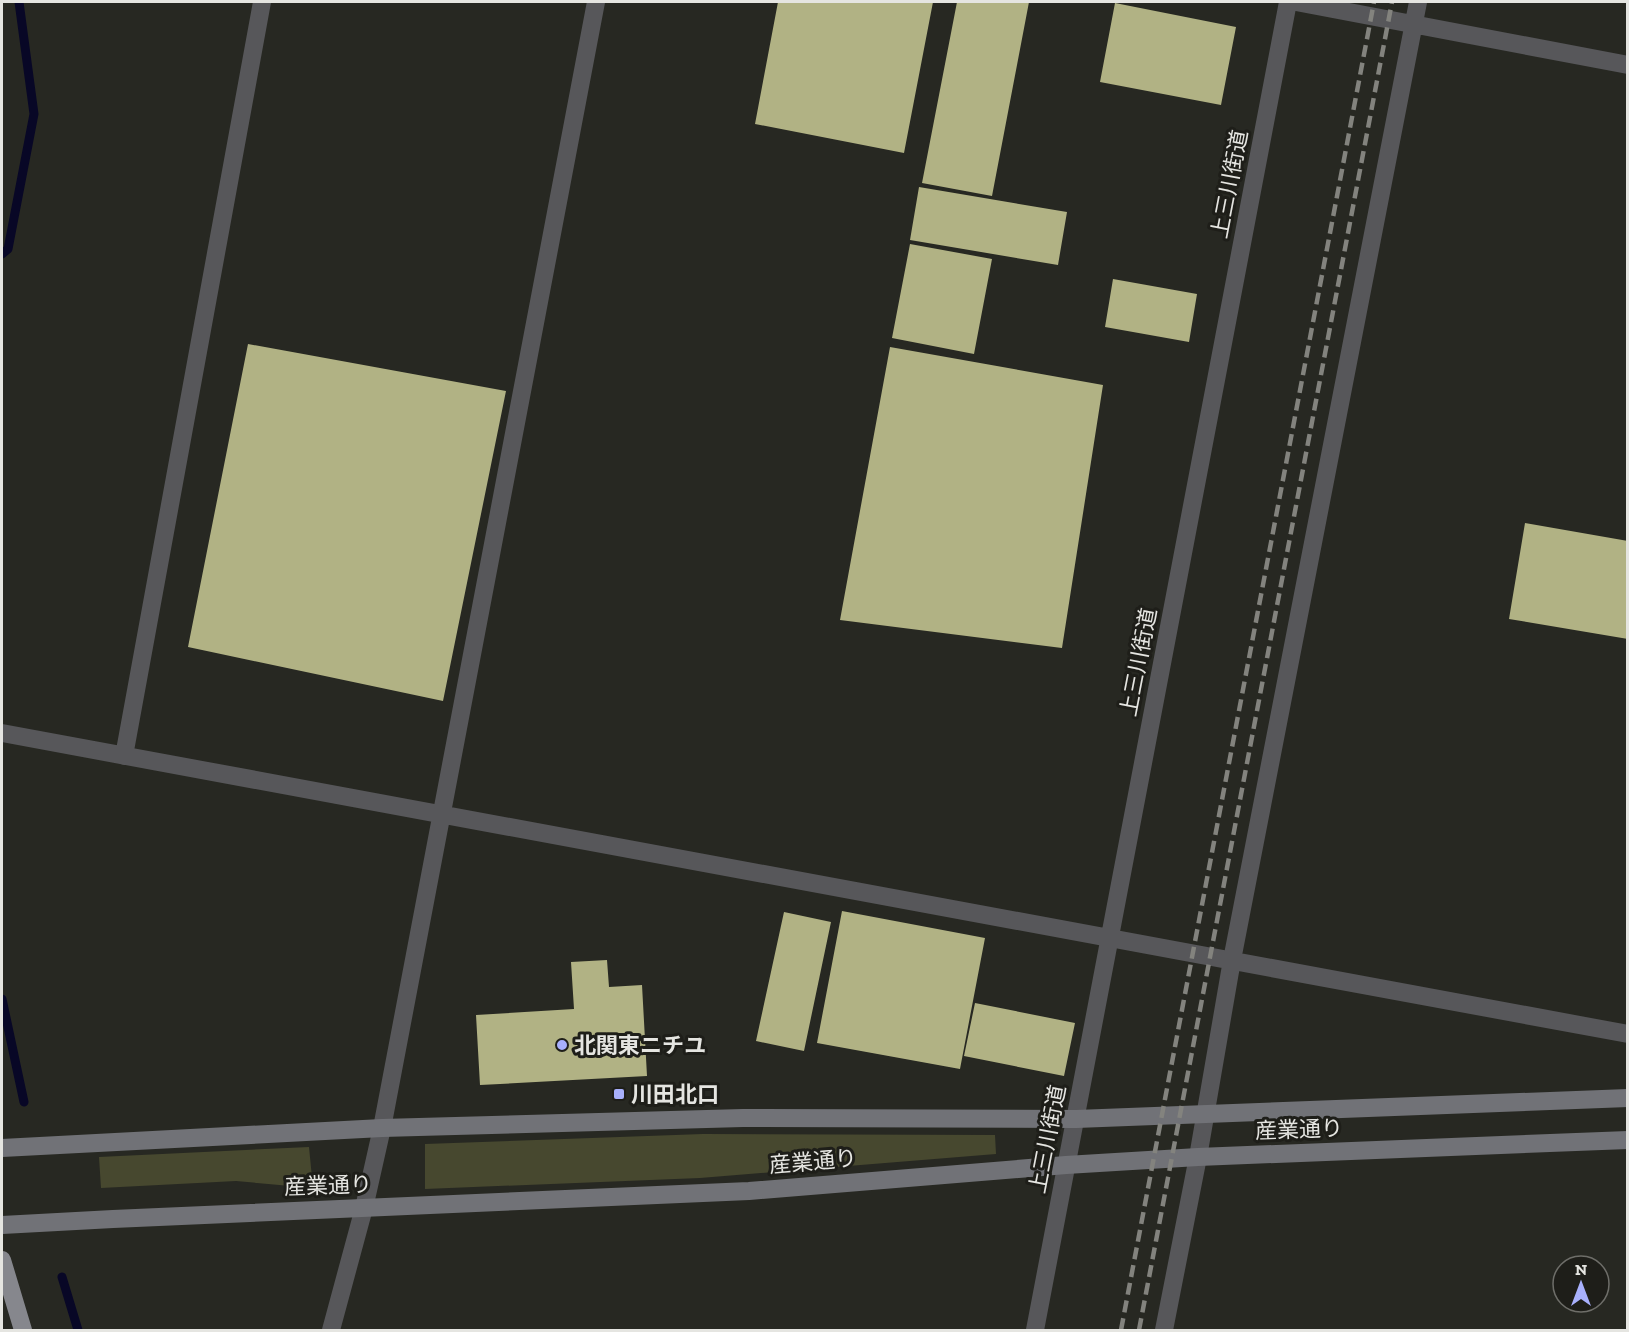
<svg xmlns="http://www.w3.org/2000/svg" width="1629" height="1332" viewBox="0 0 1629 1332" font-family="'Zilla Slab','Noto Sans JP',serif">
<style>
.green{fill:#47482f}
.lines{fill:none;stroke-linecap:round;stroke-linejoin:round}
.stream{stroke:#080726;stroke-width:9}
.building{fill:#b1b284}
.street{stroke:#57575a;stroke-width:18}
.secondary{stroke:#717277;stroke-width:18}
.primary{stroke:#86878d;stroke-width:18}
.rail{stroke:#83837e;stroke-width:4.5;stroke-dasharray:12 6;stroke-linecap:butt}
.poi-dot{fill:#a8b0fc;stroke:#1e1e19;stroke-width:2}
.labels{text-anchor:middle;stroke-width:6;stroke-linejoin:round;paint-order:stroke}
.street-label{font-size:22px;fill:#e5e5e1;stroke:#1e1e19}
.poi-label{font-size:22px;font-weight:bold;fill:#e5e5e1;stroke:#1e1e19;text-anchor:start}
</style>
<rect width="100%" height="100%" fill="#272822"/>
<path class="green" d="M703,1134L995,1135L996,1154L700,1178L425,1189V1144Z
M309,1147L313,1188L236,1181L101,1188L99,1157Z"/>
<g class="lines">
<path class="stream" d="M2,254L8,249L34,114L19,2
M2,999L24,1102
M62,1277L78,1330"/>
</g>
<path class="building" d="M778,2H933L904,153L755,124Z
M957,2H1029L992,196L922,183Z
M1115,3L1236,27L1221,105L1100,82Z
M919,187L1067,212L1058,265L910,240Z
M910,244L992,259L974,354L892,338Z
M1113,279L1197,294L1189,342L1105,327Z
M248,344L506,391L443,701L188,647Z
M890,347L1103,385L1062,648L840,620Z
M1525,523L1628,541V639L1509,619Z
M842,911L985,938L960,1069L817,1043Z
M784,912L831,922L804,1051L756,1041Z
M607,960L609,987L642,985L647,1076L480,1085L476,1015L574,1009L571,962Z
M975,1003L1075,1023L1064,1076L964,1056Z"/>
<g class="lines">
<path class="street" d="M1296,2L1628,65
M2,733L1628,1034
M124,756L262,2
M331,1330L364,1208L382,1128L596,2
M1035,1330L1288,2
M1164,1330L1198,1157L1232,960L1418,2"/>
<path class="secondary" d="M2,1148L382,1128L743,1118L1076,1119L1628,1098
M2,1225L113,1219L749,1191L1066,1165L1198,1157L1628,1140"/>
<path class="primary" d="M2,1260L23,1330"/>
<path class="rail" d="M1121,1330L1374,2
M1139,1330L1392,2"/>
</g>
<g class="poi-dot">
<circle cx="562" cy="1045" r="6"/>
<rect x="613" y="1088" width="12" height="12" rx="3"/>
</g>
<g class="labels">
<g class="street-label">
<text transform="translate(1229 184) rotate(-79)" y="8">上三川街道</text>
<text transform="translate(1138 662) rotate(-79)" y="8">上三川街道</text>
<text transform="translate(1299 1129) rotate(-2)" y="8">産業通り</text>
<text transform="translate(1047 1139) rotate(-79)" y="8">上三川街道</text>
<text transform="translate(813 1161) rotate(-5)" y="8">産業通り</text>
<text transform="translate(328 1185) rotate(-2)" y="8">産業通り</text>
</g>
<g class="poi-label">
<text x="574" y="1053">北関東ニチユ</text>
<text x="631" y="1102">川田北口</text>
</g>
</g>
<rect width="1629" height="1332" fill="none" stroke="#e5e5e1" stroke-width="6"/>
<g transform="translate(1581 1284)"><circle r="28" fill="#1e1e19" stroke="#6e6e69" stroke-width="1.5"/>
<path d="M0-4.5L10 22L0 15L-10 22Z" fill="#a8b0fc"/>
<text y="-9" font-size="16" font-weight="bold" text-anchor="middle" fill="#e5e5e1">N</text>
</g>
</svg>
